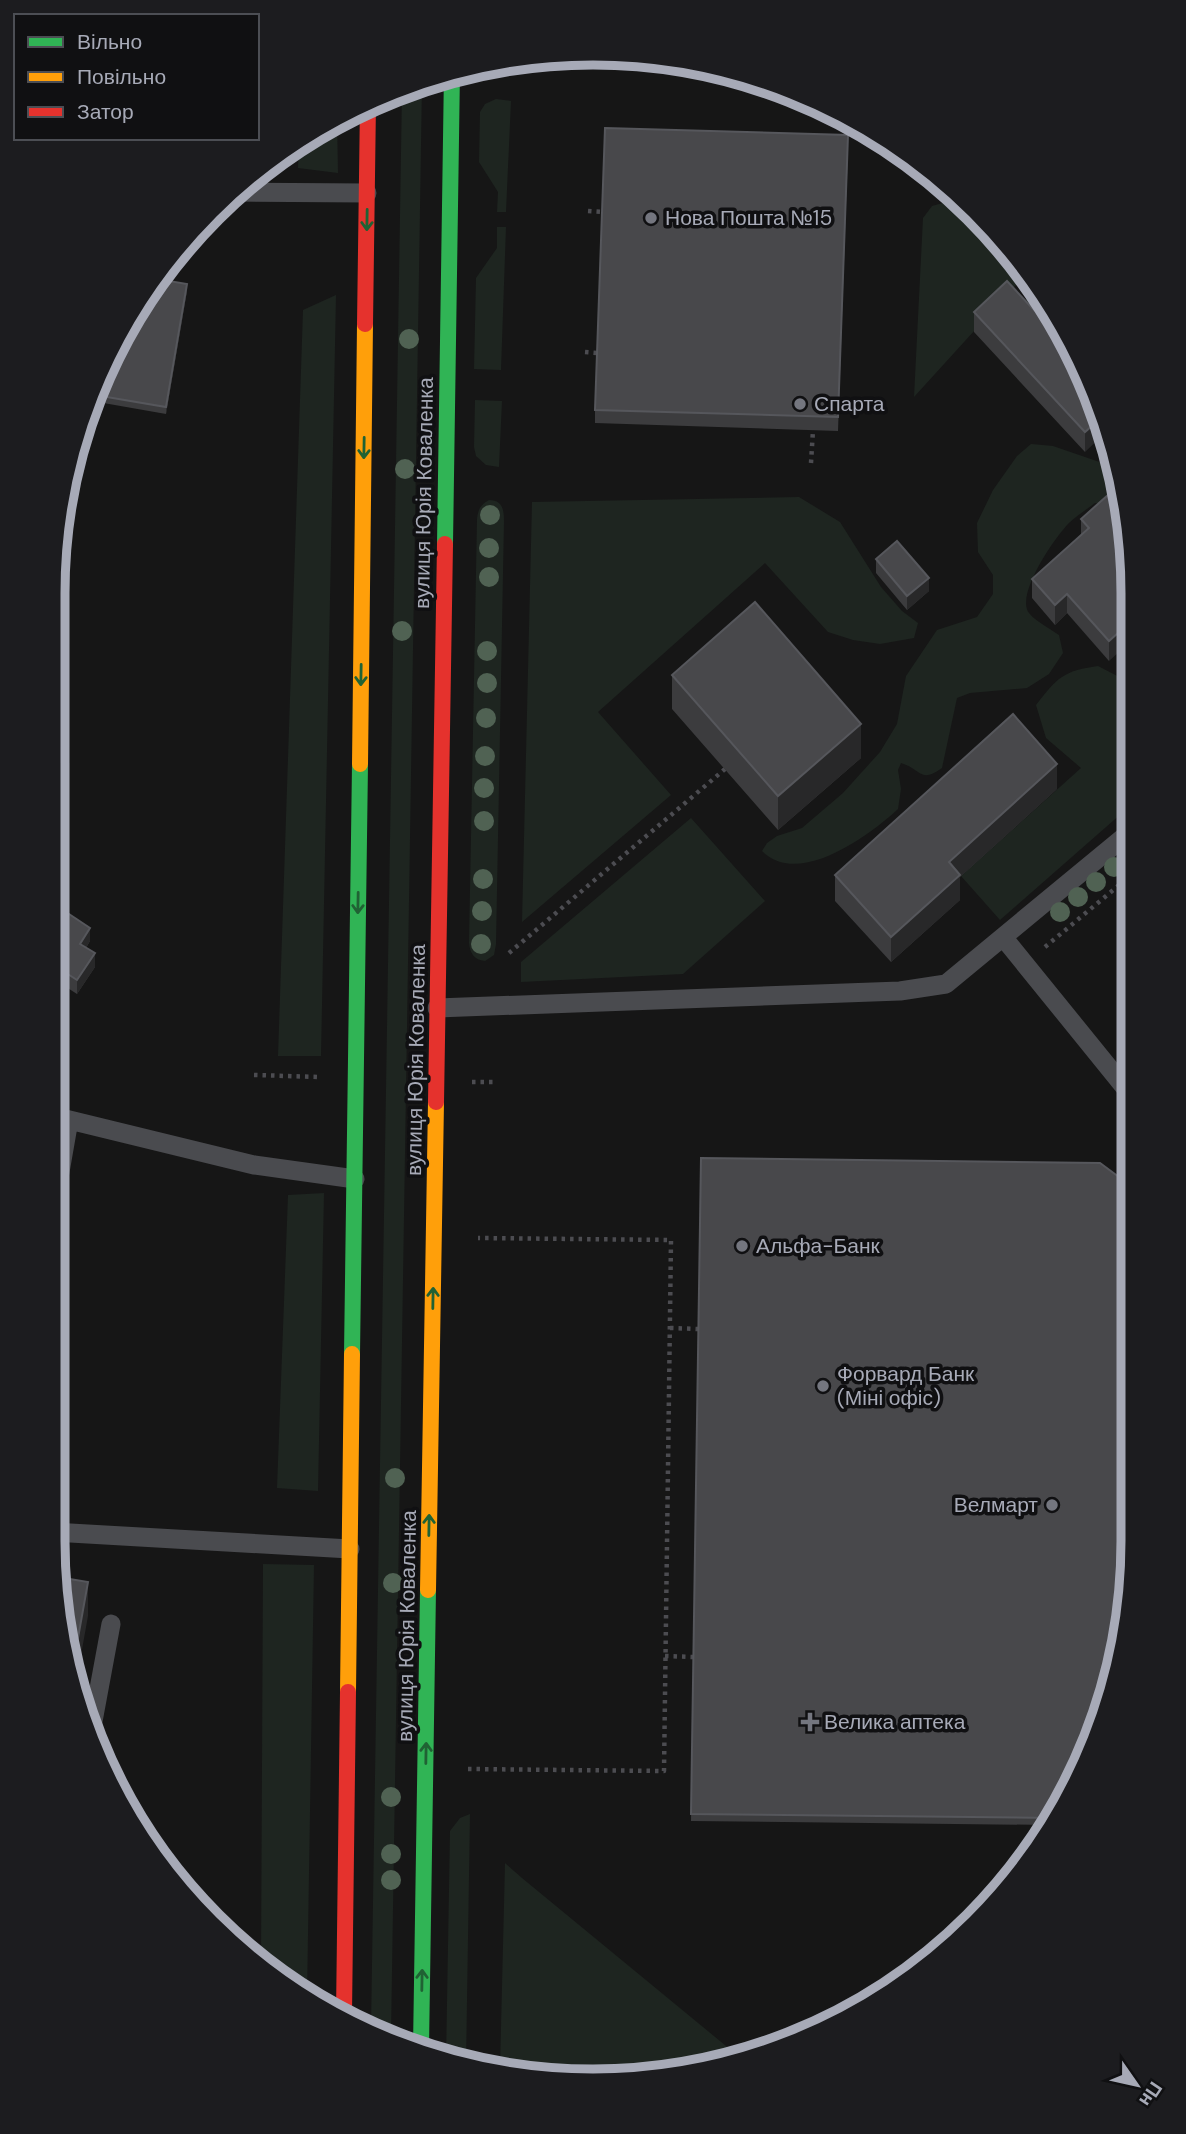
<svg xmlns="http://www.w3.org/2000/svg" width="1186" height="2134" viewBox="0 0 1186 2134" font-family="'DM Sans',sans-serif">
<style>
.green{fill:#1e2520}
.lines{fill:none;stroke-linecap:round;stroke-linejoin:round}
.path{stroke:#4c4c51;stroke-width:4.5;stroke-dasharray:3.5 5;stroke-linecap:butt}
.lane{stroke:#4a4b4f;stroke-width:19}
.fast{stroke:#30b455;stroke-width:16}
.slow{stroke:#ff9f0a;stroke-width:16}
.jam{stroke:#e5322d;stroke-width:16}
.tree{fill:#506253}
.wall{fill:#3c3c3e}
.shaded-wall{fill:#282829}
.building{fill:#48484b;stroke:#56575c;stroke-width:2}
.oneway{stroke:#206234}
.poi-dot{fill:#74767f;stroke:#101012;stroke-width:2.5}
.labels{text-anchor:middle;stroke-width:7;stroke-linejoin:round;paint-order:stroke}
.poi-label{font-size:21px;fill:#a7aab7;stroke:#101012;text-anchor:start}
.street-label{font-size:21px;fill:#a7aab7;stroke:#101012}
.rim{fill:none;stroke:#a7aab7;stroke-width:9}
</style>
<rect width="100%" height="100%" fill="#161616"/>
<path class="green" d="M422,83L391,2035L371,2026L402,90Z
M496,99L511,101L506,212H497L498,192L479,162L480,112L485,104Z
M337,118L338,173L298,168L299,143Z
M943,203L965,204L1026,274L914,397L923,218L932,206Z
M497,227H506L501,370L474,369L476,278L497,248Z
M1034,283L1042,292L1079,362L1027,311L1026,293Z
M336,295L321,1056H278L303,310Z
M475,400L502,401L499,467L486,465L476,456L474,447Z
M1031,444L1053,446L1114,467L1129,523V525L1109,504L1095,503C1086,510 1076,516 1069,523C1055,537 1015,595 1029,613C1034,620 1052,630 1059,635L1063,653L1049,674L1027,688L970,693L957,698L942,768C920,784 921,769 901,763L898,770L901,789L898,809C869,836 798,888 762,851L767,843L777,836L802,828L843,793L880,752L897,724L906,676L937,630L977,617L993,594V575L978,552L977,523L993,490L1017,456Z
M799,497L840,522L881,587L902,611L918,623L914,638L880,644L853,640L828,632L765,563L598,712L671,795L522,922L532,502Z
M489,500C502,500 504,509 504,521L496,944L494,955L485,961C474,960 470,953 469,943L477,519C478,510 480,505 489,500Z
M1098,666L1129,682L1130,806L1000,920L961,876L1081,768L1046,738L1036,705C1058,677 1063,671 1098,666Z
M691,818L765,901L683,974L521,982V962Z
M324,1193L318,1491L277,1488L288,1195Z
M263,1564L314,1565L307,1997L293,1991L261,1961Z
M470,1814L466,2064L453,2063L446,2060L450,1831L460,1818Z
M505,1863L522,1878L737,2055L629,2080L500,2068Z"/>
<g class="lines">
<path class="path" d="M524,69L548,55
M588,211L602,212
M585,352L598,353
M839,402L858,403
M811,463L813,430
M1045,947L1130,876
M509,953L725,769
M254,1075L320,1077
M472,1082H496
M670,1328L699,1329
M665,1656L694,1657
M468,1769L664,1771L671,1240L478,1238"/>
<path class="lane" d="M234,192L367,193
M1003,937L1131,1095
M437,1008L900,991L946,984L1130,832
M53,1116L254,1165L355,1179
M53,1212L69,1120
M53,1532L350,1549
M91,1732L111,1624"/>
<path class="fast" d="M445,544L452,71
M352,1354L360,764
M421,2048L428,1590"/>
<path class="slow" d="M360,764L365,324
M428,1590L436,1102
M348,1692L352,1354"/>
<path class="jam" d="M365,324L368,103
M436,1102L445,544
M344,2014L348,1692"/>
</g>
<g class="tree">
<circle cx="409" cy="339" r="10"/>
<circle cx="405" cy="469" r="10"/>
<circle cx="490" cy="515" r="10"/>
<circle cx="489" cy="548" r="10"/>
<circle cx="489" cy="577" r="10"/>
<circle cx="402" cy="631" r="10"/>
<circle cx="487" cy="651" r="10"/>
<circle cx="487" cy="683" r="10"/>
<circle cx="486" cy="718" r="10"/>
<circle cx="485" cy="756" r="10"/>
<circle cx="484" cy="788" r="10"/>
<circle cx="484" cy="821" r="10"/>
<circle cx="1114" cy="867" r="10"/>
<circle cx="483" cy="879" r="10"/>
<circle cx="1096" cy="882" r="10"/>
<circle cx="1078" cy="897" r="10"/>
<circle cx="482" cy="911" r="10"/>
<circle cx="1060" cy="912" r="10"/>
<circle cx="481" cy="944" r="10"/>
<circle cx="395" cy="1478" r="10"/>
<circle cx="393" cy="1583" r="10"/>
<circle cx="391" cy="1797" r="10"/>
<circle cx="391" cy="1854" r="10"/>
<circle cx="391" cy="1880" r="10"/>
</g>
<path class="wall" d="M848,149L838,431L595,423V410Z
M187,291L166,414L92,401L125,323Z
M974,312L1093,387L1085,452L974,332Z
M1127,517L1109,661L1067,613L1055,625L1032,598V579L1081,535V519Z
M876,559L929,591L907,610L876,573Z
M672,675L861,758L778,830L672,709Z
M1057,789L960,877V900L891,962L835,901V875Z
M53,918L90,941L86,948L95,967L77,994L63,985Z
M701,1158L1061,1811L1050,1825L691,1821Z"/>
<path class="shaded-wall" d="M187,284V291L166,414V407Z
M1101,418L1105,433L1085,452V432Z
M929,578V591L907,610V596Z
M1067,594V613L1055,625V605Z
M1129,623V643L1109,661V641Z
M861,724V758L778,830V796Z
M1057,764V789L960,877V900L891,962V937L949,862Z
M90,928V941L80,957V944Z
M95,953V967L77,994V980Z
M63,971V985L53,993V979Z
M88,1582V1616L76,1683L73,1666Z"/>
<path class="building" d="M605,128L848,135L838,417L595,410Z
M157,279L187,284L166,407L95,395L125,323Z
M1007,281L1075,354L1093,387L1101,418L1085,432L974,312Z
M1108,495L1127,517L1129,523V623L1109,641L1067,594L1055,605L1032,579L1089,528L1081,519Z
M897,541L929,578L907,596L876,559Z
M755,602L861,724L778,796L672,675Z
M1013,714L1057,764L949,862L960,875L891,937L835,875Z
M60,908L90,928L80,944L95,953L77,980L63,971L53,979V918Z
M701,1158L1100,1163L1131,1186L1132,1576L1115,1681L1061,1811L1055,1818L691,1814Z
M58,1577L88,1582L73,1666Z"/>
<defs><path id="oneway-shaft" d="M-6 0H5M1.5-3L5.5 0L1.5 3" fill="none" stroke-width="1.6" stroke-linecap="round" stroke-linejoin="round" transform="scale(1.75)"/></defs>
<g class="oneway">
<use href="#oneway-shaft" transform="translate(367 220) rotate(91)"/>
<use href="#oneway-shaft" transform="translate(364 448) rotate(91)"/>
<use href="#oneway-shaft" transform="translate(361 675) rotate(91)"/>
<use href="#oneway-shaft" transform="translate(358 903) rotate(91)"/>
<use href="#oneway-shaft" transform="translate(433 1298) rotate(-89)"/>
<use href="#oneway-shaft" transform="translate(429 1525) rotate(-89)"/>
<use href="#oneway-shaft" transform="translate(426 1753) rotate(-89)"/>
<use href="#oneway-shaft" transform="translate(422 1980) rotate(-89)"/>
</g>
<g class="poi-dot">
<circle cx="651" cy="218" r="7"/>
<circle cx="800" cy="404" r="7"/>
<circle cx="742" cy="1246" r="7"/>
<circle cx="823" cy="1386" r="7"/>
<circle cx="1052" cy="1505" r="7"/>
<path d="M806.5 1711.5h7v7h7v7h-7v7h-7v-7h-7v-7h7z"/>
</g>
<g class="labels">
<g class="poi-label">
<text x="665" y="225">Нова Пошта №15</text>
<text x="814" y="411">Спарта</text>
<text x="756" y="1253">Альфа-Банк</text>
<text x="837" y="1381">Форвард Банк<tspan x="837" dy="24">(Міні офіс)</tspan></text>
<text x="1038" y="1512" text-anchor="end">Велмарт</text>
<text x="824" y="1729">Велика аптека</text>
</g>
<g class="street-label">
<text transform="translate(424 493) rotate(-89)" y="7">вулиця Юрія Коваленка</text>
<text transform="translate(416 1060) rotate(-89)" y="7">вулиця Юрія Коваленка</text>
<text transform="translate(407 1626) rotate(-89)" y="7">вулиця Юрія Коваленка</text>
</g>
</g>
<path d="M0 0H1186V2134H0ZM593 65H593A528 528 0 0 1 1121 593V1541A528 528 0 0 1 593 2069H593A528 528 0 0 1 65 1541V593A528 528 0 0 1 593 65Z" fill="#1c1c1f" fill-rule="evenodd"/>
<path class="rim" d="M593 65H593A528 528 0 0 1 1121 593V1541A528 528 0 0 1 593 2069H593A528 528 0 0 1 65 1541V593A528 528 0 0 1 593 65Z"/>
<rect x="14" y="14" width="245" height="126" fill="#101012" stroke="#4c4e54" stroke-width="2"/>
<rect x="28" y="37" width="35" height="10" fill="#30b455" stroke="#4c4e54" stroke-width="2"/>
<text x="77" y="49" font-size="21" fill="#a7aab7">Вільно</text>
<rect x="28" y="72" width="35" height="10" fill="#ff9f0a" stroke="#4c4e54" stroke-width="2"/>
<text x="77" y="84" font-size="21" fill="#a7aab7">Повільно</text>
<rect x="28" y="107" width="35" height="10" fill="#e5322d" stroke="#4c4e54" stroke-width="2"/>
<text x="77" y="119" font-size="21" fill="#a7aab7">Затор</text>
<g transform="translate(1137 2085) rotate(124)" stroke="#101012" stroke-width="5" paint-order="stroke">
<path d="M0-5L12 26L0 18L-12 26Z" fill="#a7aab7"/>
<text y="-10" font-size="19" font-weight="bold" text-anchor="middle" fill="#a7aab7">Пн</text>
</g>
</svg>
